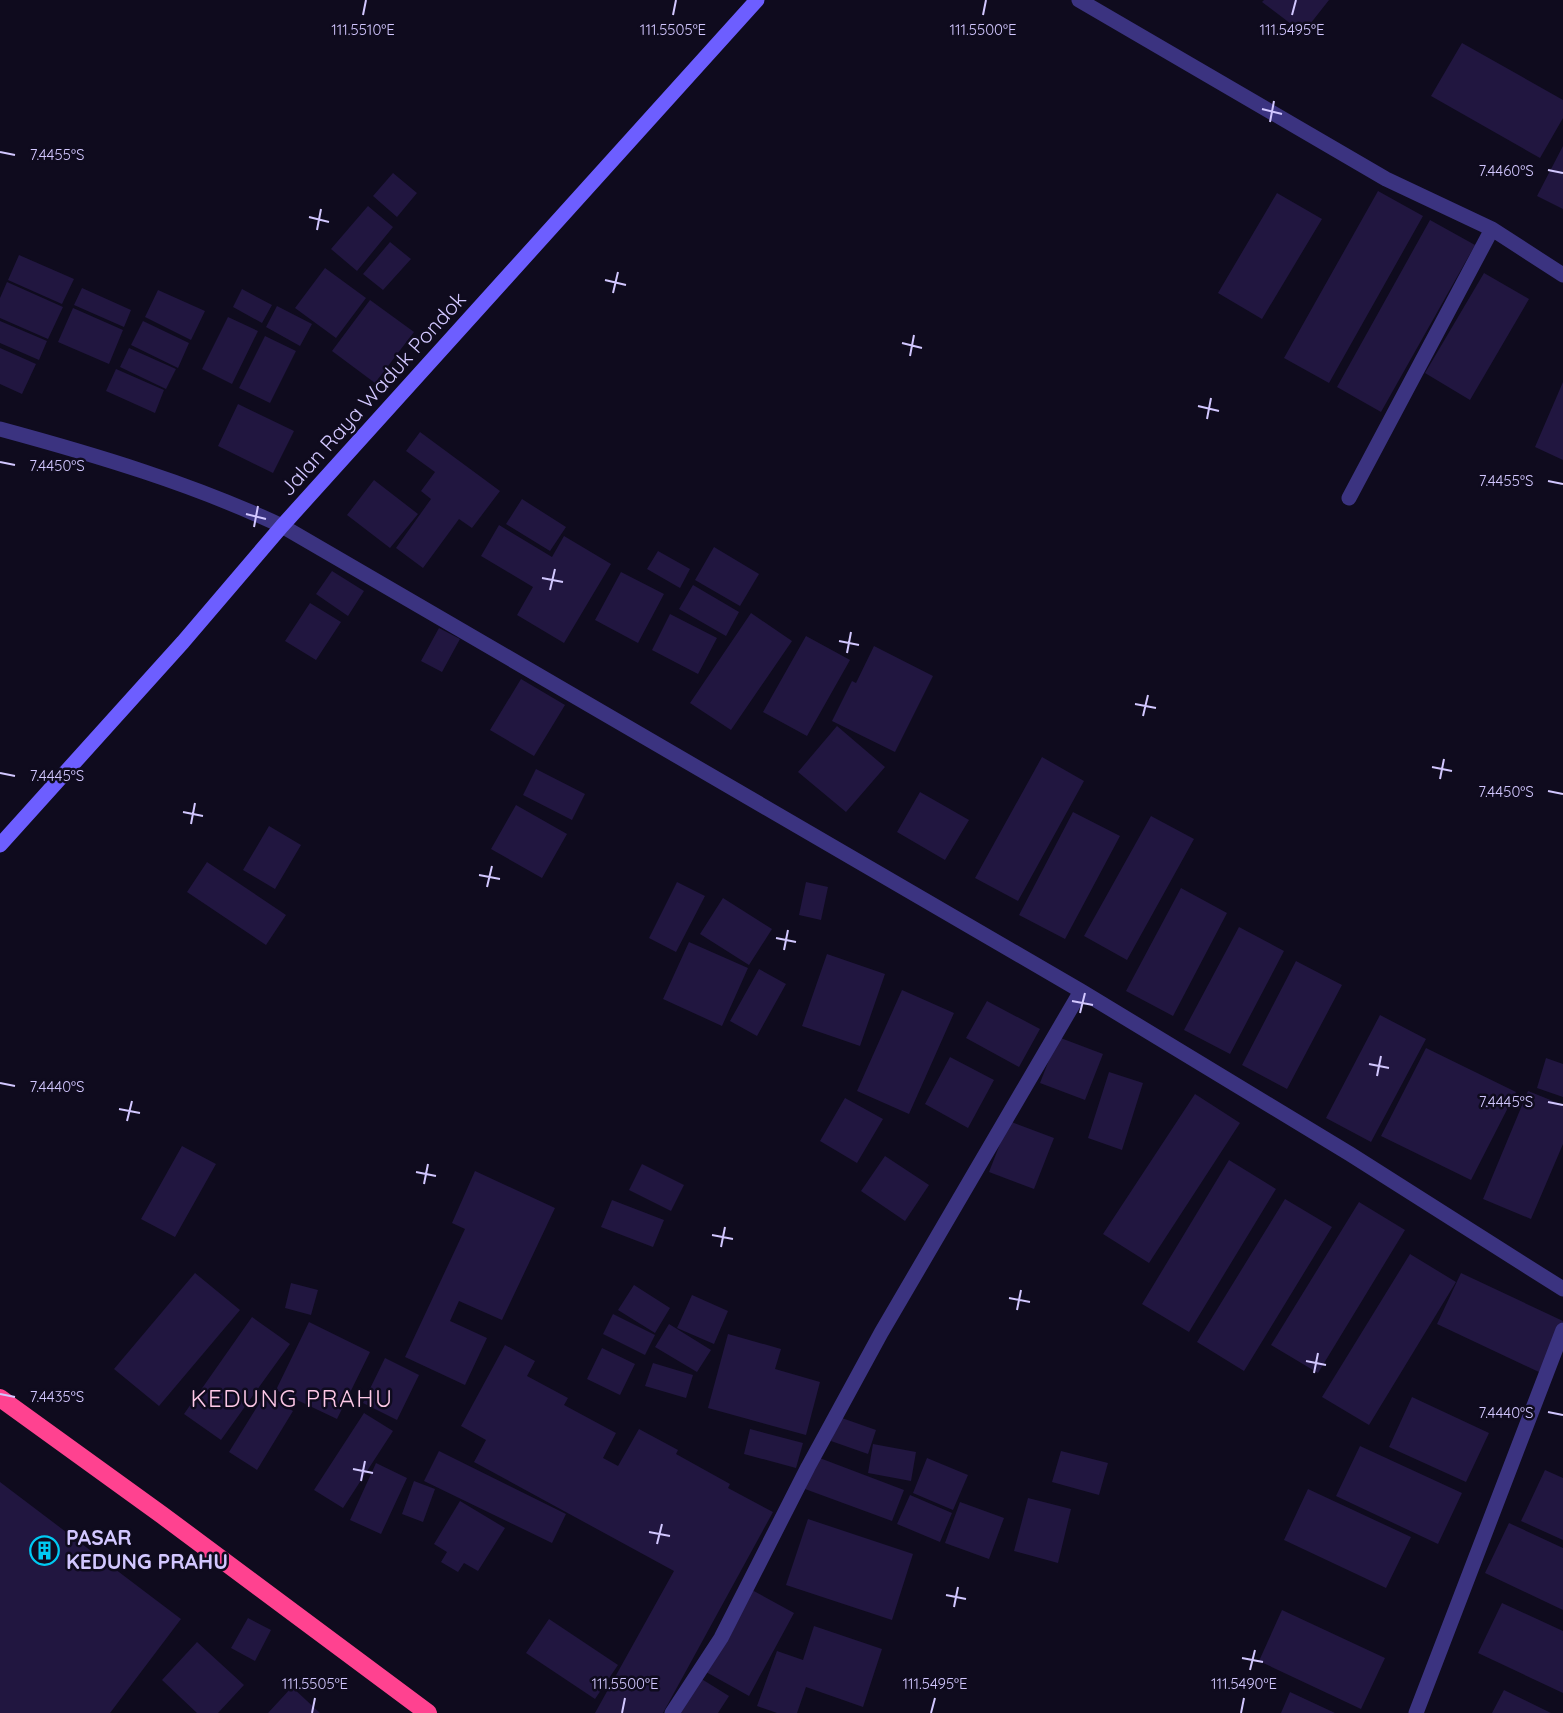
<svg xmlns="http://www.w3.org/2000/svg" width="1563" height="1713" viewBox="0 0 1563 1713" font-family="Quicksand,sans-serif">
<style>
.building{fill:#211640}
.lines{fill:none;stroke-linecap:round;stroke-linejoin:round}
.street{stroke:#3b3380;stroke-width:15}
.secondary{stroke:#6d5eff;stroke-width:15}
.highway{stroke:#ff4290;stroke-width:18}
.ticks{fill:none;stroke:#d2c7ff;stroke-width:2}
.labels{text-anchor:middle;stroke-width:5;stroke-linejoin:round;paint-order:stroke}
.street-label{font-size:21px;fill:#d2c7ff;stroke:#0f0b1e}
.poi-label{font-size:21px;font-weight:bold;fill:#d2c7ff;stroke:#0f0b1e;text-anchor:start}
.quarter-label{font-size:24px;letter-spacing:1.5px;fill:#ffc9e8;stroke:#0f0b1e}
.ticks-label{font-size:15px;text-anchor:middle;fill:#d2c7ff;stroke:#0f0b1e;stroke-width:5;stroke-linejoin:round;paint-order:stroke}
</style>
<rect width="100%" height="100%" fill="#0f0b1e"/>
<path class="building" d="M1264,0H1329L1303,33L1262,2Z
M1462,43L1563,100V118L1540,158L1431,96Z
M1563,146V209L1537,196Z
M393,173L417,193L397,217L373,196Z
M1378,191L1423,216L1329,383L1284,358Z
M1277,193L1322,219L1262,319L1218,293Z
M368,206L393,227L357,271L331,249Z
M1430,220L1475,245L1381,412L1337,387Z
M390,242L411,259L383,290L363,274Z
M19,255L74,279L62,304L8,280Z
M325,268L366,298L336,338L295,308Z
M1484,273L1529,299L1470,400L1425,373Z
M7,282L63,307L48,339L0,318V298Z
M82,288L131,310L124,327L74,305Z
M242,289L272,305L262,323L233,307Z
M158,290L205,311L191,340L145,317Z
M370,300L414,332L375,383L332,351Z
M277,306L312,324L300,346L266,327Z
M73,308L123,330L109,364L58,342Z
M228,317L258,331L232,384L202,369Z
M0,321L47,341L39,360L0,343Z
M143,321L189,343L178,368L131,345Z
M265,336L296,351L270,403L239,388Z
M0,348L36,364L22,394L0,384Z
M129,348L176,369L166,389L120,367Z
M116,369L164,390L155,413L106,391Z
M1563,382V460L1535,447Z
M238,404L294,431L273,473L218,446Z
M420,432L500,491L472,528L459,519L423,568L396,548L431,499L421,491L435,472L406,451Z
M374,480L418,514L390,548L347,515Z
M522,499L566,527L550,551L506,524Z
M499,525L552,557L564,536L611,564L564,643L517,615L533,587L481,556Z
M714,547L759,574L740,606L695,580Z
M658,551L690,569L680,588L647,569Z
M332,571L364,591L348,616L316,594Z
M621,572L664,594L638,643L595,620Z
M693,585L739,612L726,636L679,609Z
M310,603L341,622L316,660L285,641Z
M751,613L792,641L731,730L690,703Z
M670,614L717,638L698,674L652,650Z
M439,628L460,639L442,672L421,661Z
M806,636L850,660L807,736L763,712Z
M874,646L933,676L895,752L832,721L852,681L856,683Z
M521,679L565,705L534,756L490,730Z
M837,726L885,767L846,812L798,772Z
M1042,757L1084,781L1018,901L975,878Z
M536,769L585,794L572,820L523,795Z
M920,792L969,820L945,860L897,832Z
M516,805L567,834L542,878L491,849Z
M1073,812L1120,836L1065,939L1019,915Z
M1151,816L1194,839L1127,960L1084,936Z
M269,826L301,845L275,889L243,870Z
M207,862L286,915L266,945L187,892Z
M677,882L705,896L676,952L649,938Z
M806,882L828,887L821,920L799,915Z
M1181,888L1227,913L1173,1016L1126,991Z
M723,898L772,929L749,965L700,934Z
M1239,927L1284,951L1230,1054L1184,1030Z
M689,942L748,968L722,1026L663,999Z
M827,954L885,974L860,1046L802,1026Z
M1296,961L1342,985L1287,1089L1242,1065Z
M759,969L786,984L757,1036L730,1021Z
M902,990L954,1013L909,1114L857,1091Z
M987,1001L1040,1029L1019,1067L966,1038Z
M1380,1015L1426,1039L1371,1142L1326,1118Z
M1058,1037L1103,1054L1085,1100L1040,1083Z
M1426,1048L1516,1092L1471,1180L1381,1136Z
M950,1057L994,1080L968,1128L925,1104Z
M1546,1058L1563,1064V1097L1537,1088Z
M1109,1072L1143,1083L1122,1150L1088,1138Z
M1528,1091L1563,1105V1144L1531,1219L1483,1199Z
M1195,1094L1240,1123L1149,1263L1103,1234Z
M845,1098L883,1119L857,1163L820,1141Z
M1009,1121L1054,1138L1034,1189L989,1172Z
M182,1146L216,1164L175,1237L141,1219Z
M885,1156L929,1185L905,1221L861,1191Z
M1229,1160L1276,1189L1189,1332L1142,1304Z
M642,1164L684,1185L671,1211L629,1190Z
M475,1171L555,1208L502,1320L459,1301L450,1321L487,1338L465,1385L405,1357L465,1229L452,1223Z
M1285,1199L1332,1227L1244,1371L1197,1342Z
M612,1200L664,1220L653,1247L601,1227Z
M1359,1202L1405,1230L1318,1373L1271,1345Z
M1410,1254L1456,1282L1369,1425L1322,1397Z
M195,1273L240,1310L159,1406L114,1369Z
M1461,1273L1563,1321L1539,1372L1437,1324Z
M291,1283L318,1290L311,1315L285,1308Z
M634,1285L670,1308L655,1333L618,1310Z
M692,1295L728,1311L714,1344L677,1328Z
M613,1314L655,1335L645,1355L603,1334Z
M252,1317L290,1344L221,1440L184,1414Z
M309,1322L370,1352L337,1419L276,1390Z
M669,1324L711,1350L697,1372L655,1347Z
M728,1334L781,1349L775,1369L820,1382L806,1435L708,1408Z
M505,1345L535,1361L527,1376L568,1398L564,1405L616,1433L603,1458L618,1466L639,1429L678,1450L676,1454L730,1484L728,1488L773,1512L663,1713H595L674,1571L474,1462L486,1440L461,1426Z
M602,1348L635,1364L620,1395L587,1379Z
M385,1358L419,1375L397,1420L363,1403Z
M653,1363L693,1375L686,1398L645,1386Z
M265,1394L293,1411L257,1470L229,1452Z
M1412,1397L1489,1433L1466,1482L1389,1447Z
M364,1413L393,1431L343,1508L314,1490Z
M839,1417L876,1430L868,1454L831,1441Z
M750,1429L803,1443L796,1468L744,1454Z
M873,1444L916,1452L911,1481L868,1473Z
M1360,1446L1462,1493L1438,1544L1336,1496Z
M439,1451L566,1514L552,1543L424,1481Z
M1061,1451L1108,1463L1099,1495L1052,1482Z
M817,1457L904,1490L892,1521L805,1489Z
M927,1458L968,1475L953,1510L913,1493Z
M376,1463L407,1478L381,1534L350,1520Z
M1545,1470L1563,1478V1540L1521,1521Z
M414,1481L435,1489L423,1522L402,1514Z
M0,1482L181,1619L110,1713H0Z
M1308,1489L1411,1537L1386,1588L1284,1540Z
M910,1495L952,1513L940,1542L897,1524Z
M1028,1498L1071,1509L1058,1563L1014,1551Z
M460,1501L505,1528L478,1571L464,1563L458,1572L441,1562L447,1552L434,1544Z
M960,1502L1004,1518L989,1559L945,1543Z
M808,1519L913,1554L892,1620L786,1585Z
M1509,1523L1563,1548V1610L1485,1573Z
M752,1590L794,1613L749,1696L706,1672Z
M1502,1603L1563,1631V1693L1478,1653Z
M1282,1610L1385,1658L1361,1709L1259,1661Z
M248,1618L271,1630L255,1661L231,1648Z
M549,1619L618,1665L595,1699L526,1653Z
M814,1626L882,1649L863,1707L806,1687L797,1713H777L757,1706L777,1651L803,1660Z
M197,1642L244,1685L218,1713H197L162,1680Z
M700,1678L729,1696L718,1713H678Z
M292,1687L320,1713H268Z
M1504,1690L1551,1713H1492Z
M1290,1692L1335,1713H1281Z"/>
<g class="lines">
<path class="street" d="M1079,0L1386,179L1492,229L1563,275
M0,429C96,455 193,484 282,526L1081,991L1350,1154L1563,1289
M1349,498L1492,229
M672,1713L721,1638L808,1467L881,1333L1081,991
M1416,1713L1563,1330"/>
<path class="secondary" d="M0,845L183,642L282,526L757,0"/>
<path class="highway" d="M0,1398L162,1515L428,1713"/>
</g>
<path class="ticks" d="M363,15L366,0M673,15L676,0M983,15L986,0M1292,15L1296,0M1262,109L1282,114M1270,122L1274,101M0,152L15,155M1548,170L1563,173M309,217L329,222M317,230L321,209M605,280L626,285M613,293L618,272M902,343L922,348M910,356L914,335M1198,406L1219,411M1207,419L1211,398M0,462L15,465M1548,481L1563,484M246,514L266,519M254,527L258,506M542,578L563,582M550,590L555,569M839,641L859,645M847,653L851,632M1135,704L1156,708M1143,716L1148,695M1432,767L1452,771M0,773L15,776M1440,779L1444,759M1548,791L1563,794M183,812L203,816M191,824L195,803M479,875L500,879M487,887L492,866M776,938L796,942M784,950L788,930M1072,1001L1093,1005M1080,1013L1085,993M1369,1064L1389,1068M1377,1076L1381,1056M0,1083L15,1086M1548,1102L1563,1105M119,1109L140,1113M127,1121L132,1101M416,1172L436,1176M424,1184L428,1164M712,1235L733,1239M721,1247L725,1227M1009,1298L1030,1302M1017,1310L1021,1290M1306,1361L1326,1365M1314,1373L1318,1353M0,1394L15,1397M1548,1412L1563,1415M353,1469L373,1473M361,1481L365,1461M649,1532L670,1536M657,1544L662,1524M946,1595L966,1599M954,1607L958,1587M1242,1658L1263,1662M1250,1670L1255,1650M312,1713L315,1698M622,1713L625,1698M931,1713L935,1698M1241,1713L1244,1698"/>
<defs>
<symbol id="building-ring" viewBox="-11 -11 22 22"><circle r="9.5" fill="#0f0b1e" stroke="#00caf2" stroke-width="1.5"/><path d="M-4-6H4V6H1V3H-1V6H-4ZM-2.5-4.3h1.7v1.8h-1.7ZM.8-4.3h1.7v1.8H.8ZM-2.5-1h1.7V.8h-1.7ZM.8-1h1.7V.8H.8Z" fill="#00caf2"/></symbol>
</defs>
<g fill-rule="evenodd">
<use href="#building-ring" x="28" y="1534" width="33" height="33"/>
</g>
<g class="labels">
<g class="street-label">
<text transform="translate(373 394) rotate(-48)" y="7">Jalan Raya Waduk Pondok</text>
</g>
<g class="poi-label">
<text x="66" y="1545">PASAR<tspan x="66" dy="24">KEDUNG PRAHU</tspan></text>
</g>
<g class="quarter-label">
<text x="292" y="1407">KEDUNG PRAHU</text>
</g>
</g>
<g class="ticks-label">
<text x="363" y="35">111.5510°E</text>
<text x="673" y="35">111.5505°E</text>
<text x="983" y="35">111.5500°E</text>
<text x="1292" y="35">111.5495°E</text>
<text x="57" y="160">7.4455°S</text>
<text x="1506" y="176">7.4460°S</text>
<text x="57" y="471">7.4450°S</text>
<text x="1506" y="486">7.4455°S</text>
<text x="57" y="781">7.4445°S</text>
<text x="1506" y="797">7.4450°S</text>
<text x="57" y="1092">7.4440°S</text>
<text x="1506" y="1107">7.4445°S</text>
<text x="57" y="1402">7.4435°S</text>
<text x="1506" y="1418">7.4440°S</text>
<text x="315" y="1689">111.5505°E</text>
<text x="625" y="1689">111.5500°E</text>
<text x="935" y="1689">111.5495°E</text>
<text x="1244" y="1689">111.5490°E</text>
</g>
</svg>
